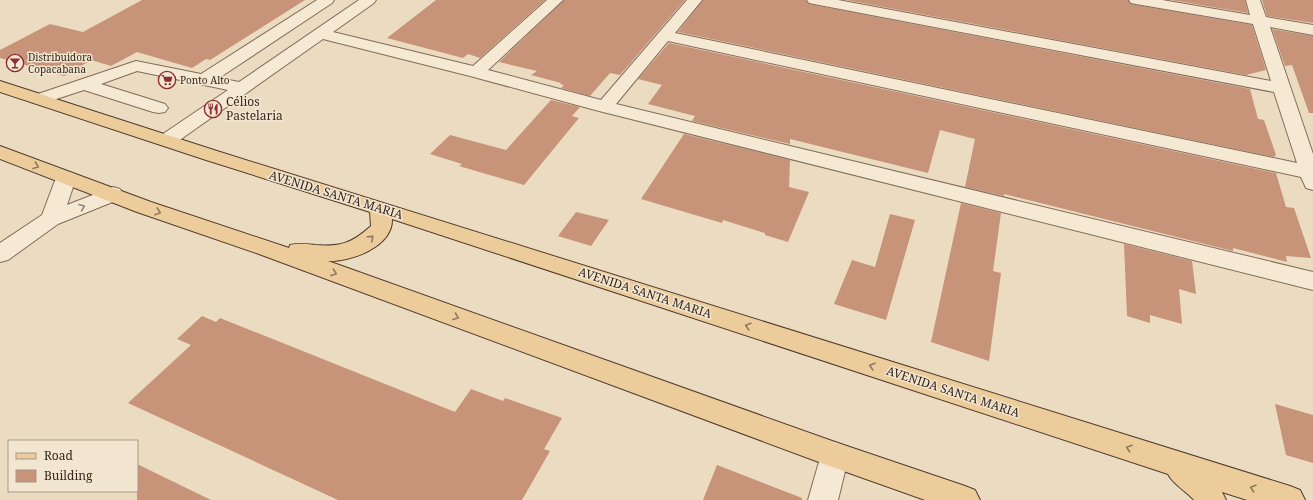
<svg xmlns="http://www.w3.org/2000/svg" width="1313" height="500" viewBox="0 0 1313 500" font-family="'Noto Serif',serif">
<style>
.building{fill:#c79379}
.lines{fill:none;stroke-linecap:round;stroke-linejoin:round}
.minor-casing{stroke:#836c5a;stroke-width:2}
.major-casing{stroke:#503b2e;stroke-width:2}
.minor{fill:#f6e9d3;fill-rule:evenodd}
.major{fill:#eccc9a;fill-rule:evenodd}
.oneway{stroke:#90795c}
.oneway2{stroke:#948878}
.labels{text-anchor:middle;stroke-width:3;stroke-linejoin:round;paint-order:stroke}
.far-poi-label{font-size:10px;fill:#33261d;stroke:#f3e6d0;text-anchor:start}
.poi-label{font-size:12px;fill:#33261d;stroke:#f3e6d0;text-anchor:start}
.street-label{font-size:12px;fill:#33261d;stroke:#f3e6d0}
</style>
<rect width="100%" height="100%" fill="#ebdbc1"/>
<path class="building" d="M142,0H305L210,60L206,59L192,68L137,52L111,66L91,60L64,76L0,58V50L50,24L83,32Z
M436,0H545L480,58L468,54L463,58L387,38Z
M564,0H685L620,75L610,73L590,96L561,88L564,85L560,84L561,83L531,75L537,71L499,62Z
M703,0H806L809,4L1250,89L1258,119L1264,120L1276,155L1273,157L678,32Z
M846,0H1128L1131,4L1252,25L1266,70L1246,75Z
M1171,0H1245L1248,13Z
M1262,0H1313V23L1267,16Z
M1272,29L1313,36V113H1309L1292,65L1285,66Z
M669,43L1276,173L1286,207L1294,208L1311,258L1286,256L1287,262L1233,248V251L1004,194V196L965,187L975,139L940,130L928,173L790,139V144L692,121L695,116L648,104L662,85L638,79Z
M551,100L580,107L572,116L579,118L524,185L459,166L462,164L430,154L450,135L506,150Z
M684,134L790,160L789,187L809,192L788,242L765,235V233L723,220L722,223L641,199Z
M961,203L1001,213L993,271L1001,273L989,361L931,342Z
M576,212L609,220L591,246L558,236Z
M890,214L915,220L886,320L834,304L852,260L875,267Z
M1124,244L1192,261L1196,294L1179,289L1182,324L1150,315V323L1127,316Z
M202,316L216,322L220,318L455,412L471,389L503,401L505,398L562,418L544,449L550,451L522,500H338L128,403L191,345L177,339Z
M1275,404L1313,415V463L1286,455Z
M137,464L211,500H137Z
M717,465L802,498V500H703Z"/>
<g class="lines">
<defs>
<path id="minor" d="M317,0H334L332,3L219,78L239,82L359,0H376L374,3L333,32L473,66L547,0H563L488,70L601,100L687,0H702L675,33L1297,163L1274,92L814,4L809,3L807,0H838L1271,81L1253,24L1136,4L1131,3L1129,0H1162L1250,15L1246,0H1260L1266,17L1313,25V35L1270,27L1313,154V190L1306,188L1301,177L668,41L616,104L1313,272V290L599,111L470,76L323,39L174,144L167,146L160,144L158,140L160,136L228,90L137,71L101,84L165,104L168,108L165,112L159,113L153,112L84,90L41,104L35,103L32,99L35,95L136,61L201,74Z
M66,172L73,173L76,178L67,205L113,187L120,189L123,194L120,199L58,224L8,260L0,262V243L42,215L56,178L59,173Z
M835,442L845,446L849,455L838,500H808L821,455L825,446Z"/>
<path id="major" d="M0,81L217,151L1290,486L1300,490L1305,500H1247L1222,492L1226,500H1194C1187,492 1172,483 1168,474L392,219C393,247 350,262 328,261L835,442L965,486L975,490L980,500H925L835,468L259,254L137,212L0,159V146L151,202L289,248L290,245C299,243 306,244 315,245C341,247 352,243 371,226L370,212L203,159L0,92Z"/>
</defs>
<use href="#minor" class="minor-casing"/>
<use href="#major" class="major-casing"/>
<use href="#minor" class="minor"/>
<use href="#major" class="major"/>
</g>
<defs><path id="oneway-chevron" d="M-2-3.5L2.5 0L-2 3.5" fill="none" stroke-width="1.6" stroke-linecap="round" stroke-linejoin="round"/></defs>
<g class="oneway">
<use href="#oneway-chevron" transform="translate(36 166) rotate(21)"/>
<use href="#oneway-chevron" transform="translate(158 212) rotate(19)"/>
<use href="#oneway-chevron" transform="translate(371 238) rotate(-42)"/>
<use href="#oneway-chevron" transform="translate(334 273) rotate(20)"/>
<use href="#oneway-chevron" transform="translate(456 317) rotate(20)"/>
<use href="#oneway-chevron" transform="translate(748 326) rotate(-162)"/>
<use href="#oneway-chevron" transform="translate(872 366) rotate(-162)"/>
<use href="#oneway-chevron" transform="translate(1129 448) rotate(-162)"/>
<use href="#oneway-chevron" transform="translate(1253 488) rotate(-162)"/>
</g>
<use class="oneway2" href="#oneway-chevron" transform="translate(82 207) rotate(-22)"/>
<defs>
<symbol id="bar-ring" viewBox="-11 -11 22 22"><circle r="9.5" fill="#f3e6d0" stroke="#8e2d35" stroke-width="1.5"/><path d="M-6-5H6L.8 .8V4.5H3.5V6h-7V4.5H-.8V.8Z" fill="#8e2d35"/></symbol>
<symbol id="supermarket-ring" viewBox="-11 -11 22 22"><circle r="9.5" fill="#f3e6d0" stroke="#8e2d35" stroke-width="1.5"/><path d="M-6-5.5h2.5l.6 2H6L4.5 2H-2.5L-4.4-4H-6ZM-1.5 3.2a1.3 1.3 0 1 0 .1 0ZM3 3.2a1.3 1.3 0 1 0 .1 0Z" fill="#8e2d35"/></symbol>
<symbol id="restaurant-ring" viewBox="-11 -11 22 22"><circle r="9.5" fill="#f3e6d0" stroke="#8e2d35" stroke-width="1.5"/><path d="M-5-6h1v4h1v-4h1v4h1v-4h1v5L-1.5 .5V6h-2V.5L-5-1ZM5-6V6H3V1.5H1.5Q1.5-4 5-6Z" fill="#8e2d35"/></symbol>
</defs>
<g fill-rule="evenodd">
<use href="#bar-ring" x="5" y="53" width="20" height="20"/>
<use href="#supermarket-ring" x="157" y="70" width="20" height="20"/>
<use href="#restaurant-ring" x="203" y="99" width="20" height="20"/>
</g>
<g class="labels">
<g class="far-poi-label">
<text x="28" y="61">Distribuidora<tspan x="28" dy="12">Copacabana</tspan></text>
<text x="180" y="84">Ponto Alto</text>
</g>
<g class="poi-label">
<text x="226" y="106">Célios<tspan x="226" dy="14">Pastelaria</tspan></text>
</g>
<g class="street-label">
<text transform="translate(336 195) rotate(17)" y="4">AVENIDA SANTA MARIA</text>
<text transform="translate(645 293) rotate(18)" y="4">AVENIDA SANTA MARIA</text>
<text transform="translate(953 392) rotate(18)" y="4">AVENIDA SANTA MARIA</text>
</g>
</g>
<rect x="8" y="440" width="130" height="52" fill="#f3e6d0" stroke="#a69988"/>
<rect x="16" y="453" width="20" height="6" fill="#eccc9a" stroke="#a69988"/>
<text x="44" y="460" font-size="12" fill="#33261d">Road</text>
<rect x="16" y="470" width="20" height="12" fill="#c79379" stroke="#a69988"/>
<text x="44" y="480" font-size="12" fill="#33261d">Building</text>
</svg>
